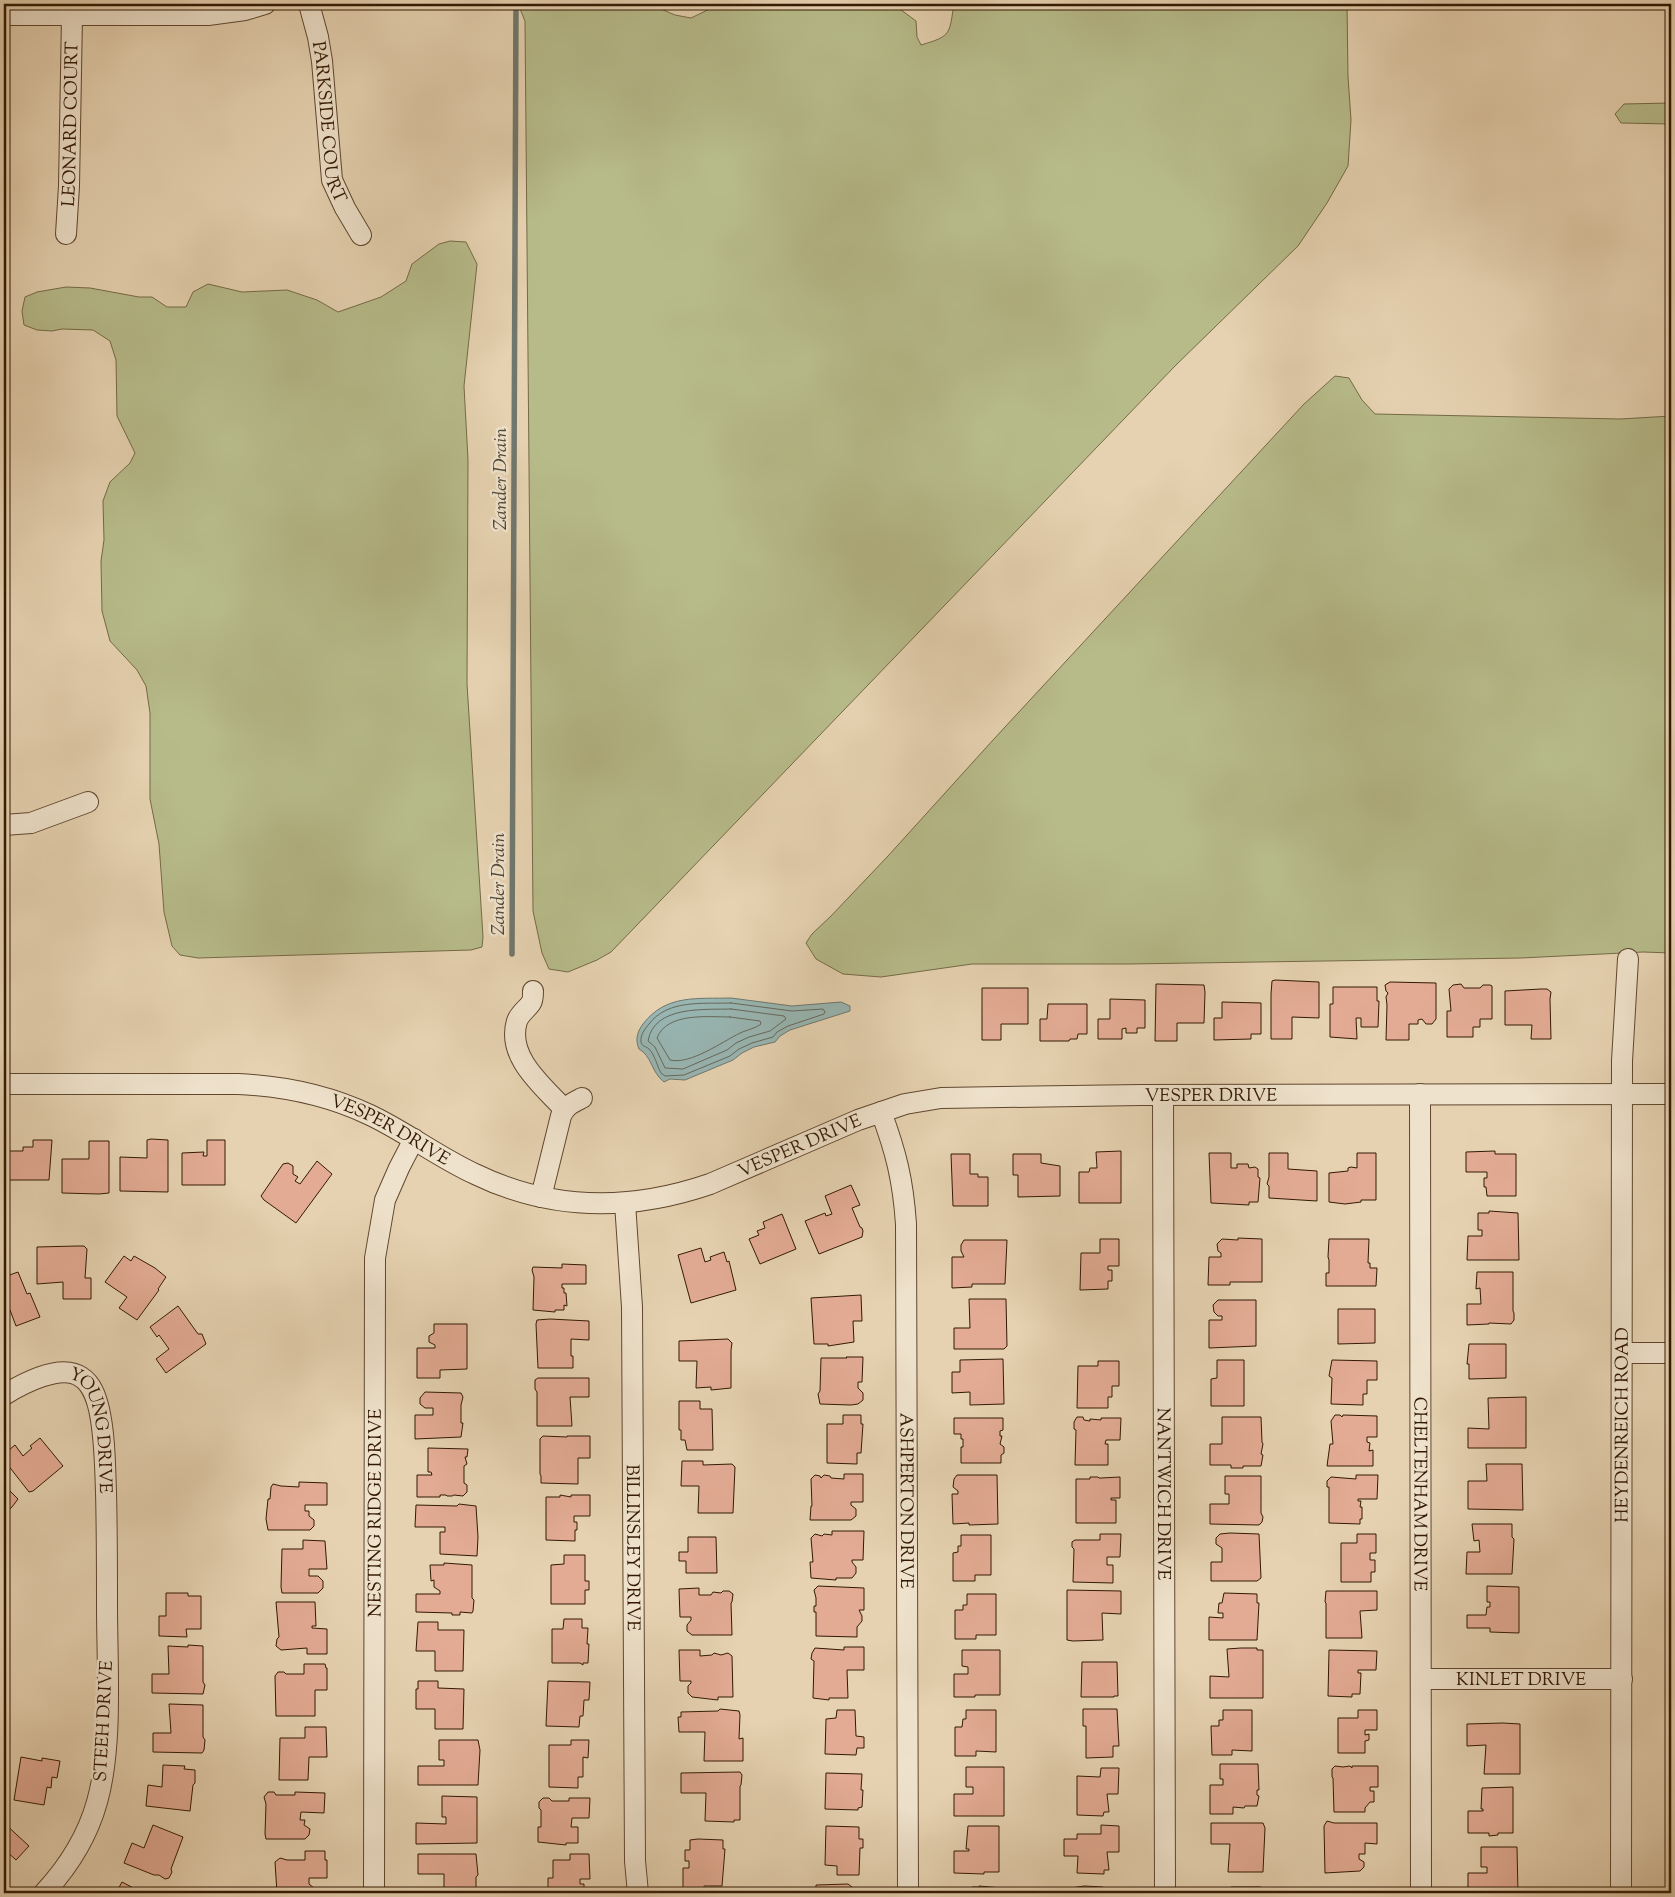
<svg xmlns="http://www.w3.org/2000/svg" width="1675" height="1897" viewBox="0 0 1675 1897" font-family="'Sorts Mill Goudy',serif">
<style>
.green{fill:#b7bb8a;stroke:#756a46}
.water{fill:#98b6b3;stroke:#70776d}
.lines{fill:none;stroke-linecap:round;stroke-linejoin:round}
.shore{stroke:#66685b;stroke-width:1}
.stream{stroke:#70776d;stroke-width:5.5}
.building{fill:#e3ab94;stroke:#331903}
.street-casing{stroke:#60472e;stroke-width:22}
.street{stroke:#efe2cc;stroke-width:20}
.labels{text-anchor:middle;stroke-width:5;stroke-linejoin:round;paint-order:stroke}
.street-label{font-size:18px;fill:#331903;stroke:#efe2cc}
.water-label{font-size:19px;font-style:italic;fill:#514838;stroke:#efe2cc}
</style>
<rect width="100%" height="100%" fill="#e6d2b1"/>
<filter id="stains"><feTurbulence type="fractalNoise" baseFrequency=".004" numOctaves="4"/><feColorMatrix values="0 0 0 0 .2 0 0 0 0 .09 0 0 0 0 .02 0 0 0 .5 -.17"/></filter>
<radialGradient id="worn" r=".72"><stop offset=".6" stop-color="#630" stop-opacity="0"/><stop offset="1" stop-color="#630" stop-opacity=".3"/></radialGradient>
<path class="green" d="M518,4H656L661,9L675,15L691,18L720,4H893L916,21L917,37L921,45C952,36 949,34 954,4H1347L1348,77L1351,120L1348,166L1327,203L1298,246L1175,366L611,952L597,960L568,972L549,969L542,953L533,911L525,21Z
M1671,103V124L1621,123L1615,114L1624,104Z
M450,241L466,242L477,264L464,386L468,460L467,684L483,937L482,947L471,950L198,958L180,955L172,946L164,912L159,844L150,799V713L146,686L137,670L110,641L102,611L101,561L104,540L103,501L110,482L130,463L135,453L117,416L116,360L110,341L93,330L62,329L52,331L37,330L24,325L22,311L25,297L37,292L66,287L90,288L139,297H152L167,307H186L193,292L208,284L242,292L287,290L317,300L338,312L381,297L406,281L412,264L439,244Z
M1335,376L1349,378L1362,400L1375,414L1620,419L1671,416V953L1643,952L1521,958L1128,964H972L881,977L843,974L816,959L806,943L812,934L831,916L888,856L993,740L1304,404Z"/>
<path class="water" d="M731,998L792,1006L841,1002L850,1006V1011L790,1030L780,1036L775,1042L754,1047L742,1053L733,1060L685,1080L670,1079L664,1082C651,1072 652,1056 639,1049C635,1040 637,1032 643,1024C666,994 697,999 731,998Z"/>
<g class="lines">
<path class="shore" d="M731,1003L792,1011L823,1009L825,1012L824,1014L788,1026L777,1032L773,1037L752,1043L739,1049L730,1056L684,1075L665,1076L661,1073C657,1066 655,1055 649,1049C646,1046 642,1047 641,1042C640,1035 645,1029 649,1024C668,999 703,1004 731,1003Z
M731,1009L784,1016L786,1019L770,1031L749,1037L736,1043L727,1050L683,1069L665,1068L655,1047L648,1041C654,1005 705,1010 731,1009Z
M730,1017L760,1021L761,1024C756,1028 747,1030 740,1033C722,1042 690,1065 670,1060L657,1038C667,1012 708,1017 730,1017Z"/>
<path class="stream" d="M512,954L516,4"/>
</g>
<path class="building" d="M1275,980L1319,982V1018L1292,1017V1039H1271V994L1272,981Z
M1390,982L1436,983V1019L1432,1024H1426L1422,1019L1418,1020V1024H1409V1040H1386L1387,1005L1386,997L1388,993L1386,991L1385,985Z
M1156,984L1204,985L1205,992L1204,1023H1177V1041H1155Z
M1461,984L1464,988H1480L1483,985H1490L1492,986V1019H1480V1027H1473V1037H1447V1011H1451L1449,989L1453,985Z
M1333,987H1377V1001H1379L1378,1027H1361V1018H1356L1357,1039L1330,1037V1004H1333Z
M982,988H1028V1024H1001V1040H982Z
M1541,989H1547L1551,992L1550,999L1551,1039H1531L1532,1025H1505V991Z
M1110,999L1145,1000V1028H1137V1033H1126V1028L1122,1029V1039H1098V1019H1110Z
M1222,1002L1261,1003V1034H1251V1039L1214,1040V1018H1222Z
M1048,1004H1087V1034H1078L1077,1039H1070L1069,1041H1040V1019H1047Z
M151,1139L168,1140V1192L120,1191V1157L147,1158V1140Z
M33,1140H52L49,1180H6V1151H23V1147H33Z
M207,1140H225V1185H182V1153L204,1152L203,1156H207Z
M89,1141H109V1193L99,1194L62,1193V1159H89Z
M1121,1151V1203H1079V1172H1089L1090,1168H1097L1096,1152Z
M1495,1151V1154H1516V1196H1487L1486,1187H1484V1178H1487V1172H1466V1152Z
M1209,1153H1231V1168H1237V1164H1248L1249,1168L1255,1167L1258,1169V1177L1260,1178L1258,1202H1249V1205L1211,1203Z
M1269,1153H1288V1169L1317,1171V1201L1269,1198V1186L1267,1184L1269,1177Z
M1357,1153H1376V1200H1361V1202L1345,1204L1329,1202V1173L1348,1171V1168L1351,1167L1357,1168Z
M951,1154H970V1174H978V1177H988V1206H953Z
M1013,1154H1041V1163L1060,1166V1196L1018,1197V1175H1013Z
M317,1161L332,1174L296,1223L264,1200L261,1196L283,1164L288,1163L293,1166V1174L298,1177L295,1181L300,1184Z
M851,1185L860,1205L852,1208L860,1227L862,1228L863,1231L862,1237L819,1254L805,1221L825,1213L826,1216L832,1214L825,1196Z
M1489,1211L1518,1213L1519,1260H1467L1468,1236H1482V1230H1478V1213H1489Z
M782,1214L796,1249L760,1264L749,1239L759,1235L757,1231L765,1228L763,1222Z
M1238,1238L1262,1239V1282H1230V1285H1208L1209,1257H1221V1253L1218,1251L1217,1244L1222,1239L1238,1240Z
M1100,1239H1119V1266H1108V1270H1112V1281H1108V1289L1080,1290L1081,1253H1100Z
M1329,1239H1369L1368,1263H1370V1268H1377L1376,1286H1326V1273H1329V1260L1328,1257Z
M964,1240H1007L1005,1284H972V1287L952,1288V1257H964L961,1251V1245Z
M77,1246H84L87,1249L85,1278H91V1299H63V1282L37,1284V1247Z
M701,1248L705,1262L711,1260L710,1257L724,1252L727,1262L729,1261L736,1290L691,1303L678,1255Z
M124,1256L131,1261L134,1256L155,1268L166,1277L158,1289L159,1290L137,1320L119,1308L127,1297L105,1282Z
M562,1264L586,1265V1284H562V1288H564V1293H566L567,1306L564,1305V1310H555V1312L533,1310L534,1277L532,1270L533,1267L562,1268Z
M18,1272L27,1294L30,1293L40,1317L16,1326L10,1310L4,1314V1277Z
M1477,1272H1513V1311L1514,1313V1320L1511,1324L1489,1323V1324L1467,1325V1304H1481L1480,1288L1476,1289Z
M861,1295L862,1321H853L854,1342L828,1346V1344H814L811,1298Z
M969,1299H1006L1007,1346L1004,1349H954V1328H970Z
M1218,1300H1256V1346L1209,1348V1320H1222V1316H1218L1214,1312L1213,1305Z
M178,1306L198,1334H202L206,1344L166,1373L156,1359L169,1349L159,1335L157,1337L150,1327Z
M1338,1309H1375V1343L1338,1344Z
M550,1319L589,1321V1340L571,1339V1356H573V1368H538L536,1324L537,1320Z
M434,1324H467V1369L440,1370V1378H417V1348H435V1345L429,1342V1336L434,1333Z
M728,1339L732,1343L731,1350V1388L711,1390V1387L696,1388L697,1361H679V1341Z
M1469,1344H1506V1378L1469,1379V1364H1467Z
M846,1357H863L862,1382H858V1388L863,1393V1400L858,1404L851,1405L820,1404L818,1394L820,1391L821,1358H847Z
M1003,1359L1004,1404L970,1405V1392L952,1393V1372H960V1360Z
M1217,1360H1244V1406H1211V1379L1217,1378Z
M1332,1360L1377,1361V1380H1367V1394H1363V1405L1331,1404L1332,1378L1329,1376Z
M1098,1361H1119V1386H1112V1397H1108V1408H1077L1078,1366H1098Z
M538,1378H589V1397H570L572,1426H537V1392L535,1389V1380Z
M425,1392L461,1393L463,1397L461,1405V1423H463L461,1437L415,1439V1415H433V1408H425L420,1404V1398Z
M1526,1397V1448H1468V1428L1489,1429L1488,1398Z
M679,1401H700V1409H712L713,1450H687L685,1440H681V1430H679Z
M843,1415H861V1424H863L861,1453H857V1464L827,1463V1424H843Z
M1335,1415H1340L1342,1417L1343,1415L1377,1416V1437H1367V1442L1370,1443L1369,1451L1373,1450V1466H1327L1330,1444H1333L1331,1421Z
M1077,1417H1083L1084,1420L1090,1421V1419L1101,1420V1418H1121L1120,1440H1106L1105,1444H1108V1465H1075L1076,1430L1074,1429V1422Z
M1222,1417H1261L1262,1442L1263,1444L1261,1454L1263,1455L1261,1466H1243V1468H1231V1465H1210V1444H1222Z
M954,1418H1003V1430L1000,1431V1436H1002L1000,1444L1004,1447V1453L1001,1455V1463H961V1447H963V1439H961V1434H954Z
M543,1436L567,1437V1436H590V1458H578V1484L541,1483V1476L540,1474V1439Z
M40,1438L63,1466L33,1491L29,1492L4,1460V1454L15,1445L23,1456L32,1448L30,1446Z
M428,1448L468,1449L467,1457H465L467,1464L464,1466V1483L467,1485V1492L463,1496L454,1495L452,1496H447L446,1495H440V1497H417V1475H432L431,1472H428Z
M682,1461H703V1465L732,1464L735,1467L733,1513H698L699,1486H681Z
M1486,1464H1522L1523,1510L1468,1509V1481H1487Z
M844,1474H863V1502H851V1505L856,1509V1516L851,1520H810L811,1506H812L811,1479L815,1475L820,1476L821,1478L824,1475L830,1476L831,1478L844,1479Z
M957,1475H997L998,1524L969,1525V1523L953,1524L952,1494H958V1491L953,1487L954,1479Z
M1356,1475H1378L1377,1499H1358V1501H1361L1360,1507H1362V1519H1360V1524L1329,1523V1487H1327V1481L1331,1477L1356,1479Z
M1225,1476H1261V1513L1263,1517L1262,1522L1259,1525L1210,1524V1504H1229V1494H1225Z
M1090,1477H1098L1099,1478H1101L1120,1477V1498H1111V1500H1116V1523H1076V1479H1090Z
M299,1482L327,1483V1505H305V1511H309V1516L314,1520V1526L310,1530H268L266,1519L268,1499H270L271,1487L273,1484L281,1486L299,1487Z
M4,1485L18,1499L12,1507L4,1514Z
M560,1495L571,1497V1495H590V1516H574V1522H577V1530H575V1541L546,1540V1497H560Z
M459,1504L476,1506L478,1537L477,1556L440,1554V1532H445V1527H415L416,1505L457,1506Z
M1472,1524H1512V1537L1514,1539L1512,1574H1466L1467,1552H1480L1479,1540L1474,1541Z
M832,1531H864L863,1560H852V1562L856,1567V1573L852,1578H836V1580L811,1578L810,1562H813L811,1538L815,1534L822,1536L824,1534L832,1535Z
M1230,1533L1259,1534L1261,1578L1257,1581H1211V1562H1222V1548L1216,1544V1538L1220,1534Z
M1100,1534H1121L1120,1557H1107V1565H1113V1583L1073,1582L1074,1549L1072,1547V1542L1075,1540H1100Z
M1357,1534H1376V1553H1370V1560H1375V1572H1371V1582H1341V1543H1357Z
M961,1535H991V1575H975V1581H953V1553L958,1552V1546H961Z
M688,1537H716L717,1573H686V1561H679V1552H688Z
M303,1540L325,1541L327,1569H309V1576H318L323,1581V1588L318,1593H282L281,1587L282,1549H303Z
M564,1555H585V1581H589V1590H585V1604H551V1565L564,1564Z
M444,1563L472,1565V1598L474,1600L473,1611L472,1613L460,1612V1615H452V1613L416,1612V1594H440V1591L434,1587V1580L431,1581L430,1565H444Z
M818,1586L864,1588V1610H859L862,1616V1621L857,1627V1637L816,1636V1612H814V1606H816V1598L814,1590Z
M1487,1586L1519,1587V1633L1490,1632V1628H1467V1615H1486L1487,1607H1490V1602H1487Z
M699,1588V1595H711L713,1592L721,1593L723,1591H729L733,1594L732,1602L731,1603L732,1635H692L687,1631V1625L691,1620V1617H680L679,1589Z
M1067,1590L1121,1591V1614L1102,1613L1103,1640L1073,1641L1067,1640Z
M1326,1591H1377V1610L1360,1611L1362,1638H1326V1603L1325,1602Z
M166,1593H188V1596H201V1629H186L187,1637L159,1636V1616H166Z
M1224,1593L1257,1594V1603H1259L1257,1640H1209V1617L1223,1618V1613H1218L1219,1603H1222Z
M967,1594H996V1635H976V1639H955V1610H963V1605H967Z
M276,1602H315L316,1626H312V1628L327,1629V1654H307V1648L281,1650L276,1646L277,1639L279,1637Z
M564,1619H582V1628H588L587,1644H589L588,1663H583V1665L580,1663H552V1629H563Z
M418,1622H438V1630H464L463,1671H435V1651H416Z
M188,1645L203,1646V1682L205,1685L203,1694L152,1693V1674H169L168,1646L188,1647Z
M844,1647H864V1670H847L848,1698H829V1700L813,1698L814,1661L811,1659L812,1653L815,1648L844,1650Z
M1241,1648H1257V1650H1263V1698H1210V1676L1229,1677L1227,1649Z
M679,1650H700V1656L712,1655L714,1653L721,1655L728,1653L732,1656L733,1697H718V1700L692,1697L688,1693V1686L691,1683V1681H680Z
M962,1650H1000V1695H975V1697H954V1674H968V1667L962,1666Z
M1329,1650L1377,1651L1376,1670H1358V1673H1361L1360,1694H1352V1697L1328,1696Z
M1082,1662H1117L1118,1696H1114V1697H1081Z
M304,1664H325L326,1668H327V1690H315V1716H276L275,1676L278,1672H284L286,1674H304Z
M418,1681H438V1688L464,1689L463,1729H435V1709H416V1689H418Z
M548,1681L590,1682L589,1700H584L583,1716H580L579,1727L546,1726Z
M169,1704L203,1705V1737L205,1740L204,1750L202,1753L153,1752V1733H171Z
M720,1709L739,1711L740,1715L739,1739L743,1738V1761H704L705,1732H679L678,1717H681V1712L718,1711Z
M1083,1709H1117L1119,1746H1113V1757L1086,1758V1726H1083Z
M837,1710H855L856,1736L864,1737V1748H857L856,1755L825,1754L826,1719L836,1718Z
M966,1710H996V1752L976,1751V1756H955V1727H962L963,1719H966Z
M1223,1710H1252V1751L1232,1750V1755H1212L1211,1726H1219V1720H1223Z
M1358,1710H1377V1730H1365V1735L1369,1734V1740L1365,1741V1753H1338V1718H1358Z
M1503,1723L1520,1724V1774H1484L1486,1745L1467,1746V1724Z
M305,1727H326L327,1757H309L308,1780H279L280,1738H305Z
M439,1740H478L480,1750L478,1785H418V1766H444V1760H439Z
M571,1740H589L588,1758L583,1757V1777H578V1788L549,1787V1745H571Z
M21,1757L42,1761V1758L60,1761L57,1778L52,1777L51,1788L47,1787L44,1805L14,1800Z
M1220,1764H1258L1259,1790H1257V1795L1259,1796L1257,1806H1245L1244,1808L1233,1807V1814H1210V1785H1223V1779H1220Z
M163,1765L185,1766L184,1769L195,1770V1783L193,1785L190,1811L146,1806L148,1785L162,1787Z
M1335,1766L1343,1767L1350,1766L1352,1768V1766H1378V1787H1370V1791H1374V1802H1370L1365,1808V1812H1334L1333,1778L1332,1777V1769Z
M966,1767H1004V1816H954V1794H973V1787H966Z
M1101,1768H1119L1118,1794H1107L1109,1812H1104L1103,1816L1077,1815V1776L1100,1777Z
M740,1772L742,1775L741,1785L740,1786V1820H734V1822L705,1821L706,1793H681V1773Z
M826,1773L862,1774L861,1790H863L862,1807L858,1808V1810L825,1809Z
M1513,1787V1833H1498V1835L1489,1836V1833H1468V1811H1483V1809H1481L1482,1788Z
M268,1792H274L276,1795H295V1792L325,1793L324,1813L301,1812L300,1820H305L304,1825L310,1829L309,1835L305,1839H266L265,1834L266,1804L264,1797Z
M442,1796L477,1797V1843L416,1844V1823L446,1824V1817H442Z
M543,1798H549L552,1801H569V1798H590L589,1818H572L571,1827H578V1843H566V1845L538,1842V1827H541V1810L539,1808V1802Z
M1327,1821L1334,1823H1377V1844L1365,1843V1854H1359V1859L1364,1862V1867L1360,1871L1325,1873L1324,1826Z
M4,1823L29,1846L16,1860L4,1849Z
M1211,1823H1263L1265,1828L1263,1872H1228L1230,1844H1211Z
M153,1825L183,1837L171,1869L172,1872L169,1878L165,1879L159,1875H154L124,1863L132,1843L144,1848Z
M1101,1825L1119,1826V1852H1107L1109,1870H1104V1874L1077,1873L1078,1856H1064V1839H1077V1834H1101Z
M826,1826L859,1827V1839H863V1848H860L859,1875H837V1866L825,1865Z
M968,1826H999V1872H984V1874L954,1873V1851H969V1849H966Z
M698,1839L723,1840V1849H725L722,1886H704V1892H683V1868H689V1861H685V1850H690V1840Z
M1481,1847H1517L1518,1893H1468V1873H1487V1867H1481Z
M305,1851H325V1860H327V1878H309V1884L314,1888V1893H277L275,1862L280,1858L287,1860H305Z
M418,1854H476L478,1875L476,1877V1893H444V1874H418Z
M570,1854H589L590,1879H580V1884H584V1893H553V1891H548V1878H553V1860H570Z
M122,1882L143,1893H116Z
M848,1884L852,1887L850,1893H816V1885Z
M979,1886L1002,1888L1001,1893H968L972,1887H979Z
M1084,1886L1103,1887L1106,1893H1071V1888Z
M1231,1887H1261V1893H1231Z
M1341,1890H1372V1893H1340Z"/>
<g class="lines">
<defs>
<g id="street">
<path id="s1" d="M309,4L318,37L322,61L332,180L345,208L361,235"/>
<path d="M4,15H208L245,10L265,4"/>
<path id="s2" d="M66,234L69,186L72,16"/>
<path d="M4,825L31,823L88,802"/>
<path d="M533,991C533,994 533,1000 531,1003C527,1009 520,1013 517,1021C506,1057 543,1086 564,1109"/>
<path id="s3" d="M4,1084H238C284,1086 328,1095 370,1115C406,1132 438,1157 475,1174C551,1211 631,1211 710,1184L858,1120L905,1104L941,1098L1141,1095L1671,1094"/>
<path id="s4" d="M1420,1094L1421,1893"/>
<path id="s5" d="M1163,1095L1165,1893"/>
<path id="s6" d="M881,1112C896,1152 903,1180 906,1224L908,1893"/>
<path d="M541,1197L561,1116C565,1106 572,1103 582,1098"/>
<path id="s7" d="M625,1203L632,1307L635,1861L638,1893"/>
<path d="M1623,1353H1671"/>
<path id="s8" d="M4,1395C22,1384 61,1363 81,1377C92,1384 96,1397 99,1409C105,1436 105,1465 106,1492C107,1530 107,1568 107,1606C107,1666 113,1746 97,1802C87,1838 69,1866 44,1893"/>
<path id="s9" d="M1421,1679H1622"/>
<path id="s10" d="M374,1893L375,1258L385,1200L399,1168L414,1139"/>
<path id="s11" d="M1621,1893L1622,1061L1628,959"/>
</g>
</defs>
<use href="#street" class="street-casing"/>
<use href="#street" class="street"/>
</g>
<g class="labels">
<g class="street-label">
<text dy="6" stroke="none"><textPath href="#s1" startOffset="120">PARKSIDE COURT</textPath></text>
<text dy="6" stroke="none"><textPath href="#s2" startOffset="110">LEONARD COURT</textPath></text>
<text dy="6" stroke="none"><textPath href="#s3" startOffset="1250">VESPER DRIVE</textPath></text>
<text dy="6" stroke="none"><textPath href="#s3" startOffset="395">VESPER DRIVE</textPath></text>
<text dy="6" stroke="none"><textPath href="#s3" startOffset="830">VESPER DRIVE</textPath></text>
<text dy="6" stroke="none"><textPath href="#s11" startOffset="468">HEYDENREICH ROAD</textPath></text>
<text dy="6" stroke="none"><textPath href="#s8" startOffset="138">YOUNG DRIVE</textPath></text>
<text dy="6" stroke="none"><textPath href="#s5" startOffset="399">NANTWICH DRIVE</textPath></text>
<text dy="6" stroke="none"><textPath href="#s4" startOffset="400">CHELTENHAM DRIVE</textPath></text>
<text dy="6" stroke="none"><textPath href="#s6" startOffset="392">ASHPERTON DRIVE</textPath></text>
<text dy="6" stroke="none"><textPath href="#s10" startOffset="380">NESTING RIDGE DRIVE</textPath></text>
<text dy="6" stroke="none"><textPath href="#s7" startOffset="345">BILLINSLEY DRIVE</textPath></text>
<text dy="6" stroke="none"><textPath href="#s9" startOffset="100">KINLET DRIVE</textPath></text>
<text transform="translate(103 1721) rotate(-87)" y="6">STEEH DRIVE</text>
</g>
<g class="water-label">
<text transform="translate(499 479) rotate(-90)" y="7">Zander Drain</text>
<text transform="translate(497 884) rotate(-90)" y="7">Zander Drain</text>
</g>
</g>
<rect width="1675" height="1897" fill="none" stroke="#e6d2b1" stroke-width="20"/>
<rect x="5" y="5" width="1665" height="1887" fill="none" stroke="#331903" stroke-width="2.5"/>
<rect x="10" y="10" width="1655" height="1877" fill="none" stroke="#331903"/>
<rect width="100%" height="100%" filter="url(#stains)"/>
<rect width="100%" height="100%" fill="url(#worn)"/>
</svg>
